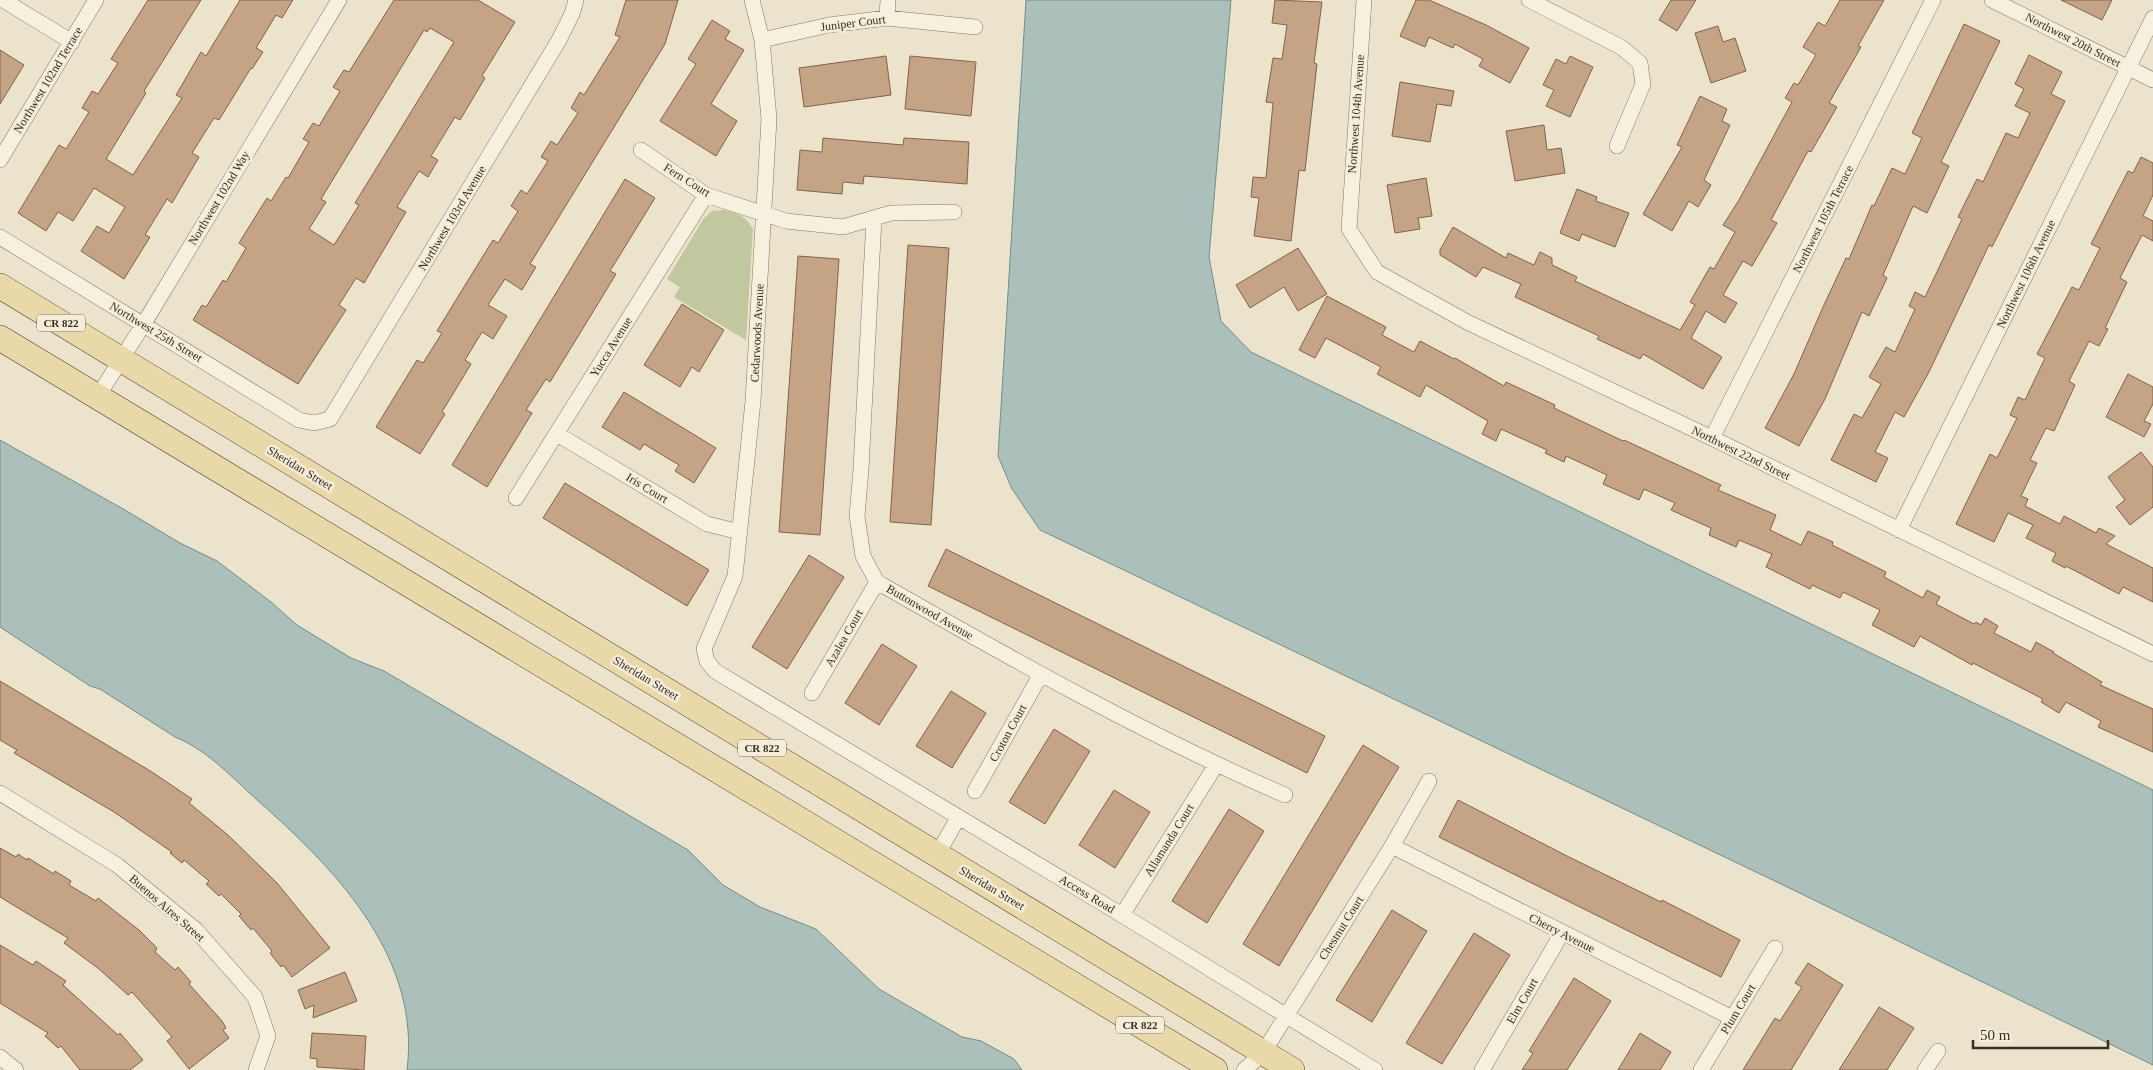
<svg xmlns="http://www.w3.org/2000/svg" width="2153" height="1070" viewBox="0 0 2153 1070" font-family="'Times New Roman',serif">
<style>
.green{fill:#c1c8a0}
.water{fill:#abc0bb;stroke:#728e89}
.building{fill:#c5a385;stroke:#836349;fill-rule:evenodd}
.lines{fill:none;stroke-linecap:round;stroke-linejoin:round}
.minor-casing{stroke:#867761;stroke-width:16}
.primary-casing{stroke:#554534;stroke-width:26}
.minor{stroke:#f6f0de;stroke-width:15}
.primary{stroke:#e9d8a8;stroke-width:25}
.labels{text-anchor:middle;stroke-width:5;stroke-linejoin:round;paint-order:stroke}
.shield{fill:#f3edda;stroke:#71675a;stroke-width:1}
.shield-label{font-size:11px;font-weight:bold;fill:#392e23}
.street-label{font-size:12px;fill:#392e23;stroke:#f3edda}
</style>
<rect width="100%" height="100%" fill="#ebe3cb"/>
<path class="green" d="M724,210C738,213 746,216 753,229L746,340L674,297L680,287L667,279L704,218L712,211Z"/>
<path class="water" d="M1026,0H1231L1209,257L1221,321L1251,352L2153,790V1065L1779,883L1040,530L1012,489L998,456Z
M0,440L125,510L180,543L217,561L271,602L297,625L351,658L384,671L688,850L723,885L760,907L816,929L879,989L962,1037L981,1041L1014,1059L1022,1070H407C421,960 340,874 265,807C237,783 210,751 175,737L100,689L90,686L0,627Z"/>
<path class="building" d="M148,0H201L144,91L146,93L106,159L133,175L182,98L176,95L201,52L206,56L240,0H293L282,18L276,15L256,48L263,52L252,69L251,68L219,120L214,118L192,153L199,157L172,203L167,199L145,235L150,237L124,279L81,251L97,226L109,233L125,207L94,188L73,221L58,212L46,231L18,213L59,145L66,149L89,112L82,108L92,91L98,94L118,63L111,59Z
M394,0H478L515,22L482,76L485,78L460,120L455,117L431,156L438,160L428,177L419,171L397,207L406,212L364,283L356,278L339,305L346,310L298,384L193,320L202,305L206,307L223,280L226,282L246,248L239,243L267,198L271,201L286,177L288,178L309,142L303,139L313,123L319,126L340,91L333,87L344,70L349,72ZM430,28L454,42L355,203L359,205L334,245L309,229L326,202L321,199L424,30L427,32Z
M626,0H678L665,44L530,264L536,267L522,290L505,279L488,305L507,316L493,339L482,332L465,360L471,364L442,412L445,414L420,454L376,427L417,360L423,363L442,333L437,331L467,282L493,240L498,243L518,211L511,206L521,190L527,194L548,161L541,157L551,141L557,145L578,113L571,108L580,92L584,95L620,37L615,35Z
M1275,0L1322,2L1314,63L1317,64L1305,171L1299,170L1291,241L1254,236L1259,198L1251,197L1253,177L1266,178L1273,103L1266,102L1273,58L1282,59L1287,25L1272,23Z
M1416,0H1429L1486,25L1529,48L1510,83L1479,66L1483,59L1455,44L1453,48L1429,37L1425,47L1400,36Z
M1671,0H1696L1677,31L1659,20Z
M1840,0H1884L1858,46L1861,47L1829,103L1837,107L1811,152L1808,151L1771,220L1777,223L1752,266L1743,261L1723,295L1737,303L1725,323L1706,311L1691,338L1722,357L1703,389L1643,354L1640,359L1597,339L1599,336L1515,297L1521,284L1483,267L1476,277L1440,255V250L1453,227L1506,258L1508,253L1534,265L1540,252L1552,258V265L1577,277L1575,281L1680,330L1695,305L1690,302L1710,267L1714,269L1735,232L1723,225L1739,200L1792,102L1785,98L1794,83L1798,85L1816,55L1803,47L1818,22L1825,26Z
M2061,0H2112L2102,20Z
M712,20L730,31L725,39L744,50L711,104L737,121L716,156L660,121L696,64L688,59Z
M1964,24L2000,41L1941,162L1949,166L1927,213L1913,206L1883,275L1887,278L1869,316L1862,312L1825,399L1799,446L1765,428L1794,374L1823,307L1846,258L1849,259L1872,205L1874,206L1892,168L1905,174L1922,138L1912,133Z
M1718,26L1723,42L1735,38L1746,71L1711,83L1695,33Z
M0,50L24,65L0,104Z
M2029,55L2062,72L2051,94L2065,101L1992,247L1989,245L1929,372L1904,417L1895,412L1875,452L1888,458L1876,482L1831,460L1854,414L1862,418L1881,384L1869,377L1886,347L1895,352L1915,309L1909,306L1915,292L1925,297L1962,219L1958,217L1977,179L1983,182L2006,133L2018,138L2030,113L2015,106L2024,89L2015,84Z
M886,56L891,95L804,107L799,68Z
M910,56L976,62L971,116L905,109Z
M1570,56L1593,67L1570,117L1546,106L1554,90L1543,85L1556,59L1566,64Z
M1400,82L1454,91L1451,106L1437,104L1430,142L1392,136Z
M1700,96L1727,109L1722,121L1730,125L1704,180L1711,185L1698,207L1689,201L1672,231L1643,214L1682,147L1677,145Z
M1544,125L1547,150L1561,148L1565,173L1515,181L1506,131Z
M823,138L903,145L904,138L969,142L967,184L864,176L863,184L843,182L842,194L797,190L800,150L822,152Z
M2141,157L2153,163V195L2143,216L2153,221V241L2142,235L2120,278L2127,282L2105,328L2108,329L2099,346L2089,341L2069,381L2075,385L2054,431L2046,428L2030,460L2037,463L2021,496L2028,499L2025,506L2060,524L2064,516L2096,533L2099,528L2115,536L2106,544L2153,568V602L2123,587L2119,594L2066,566L2065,568L2052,561L2056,553L2026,538L2033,525L2008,513L1994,542L1956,524L1990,454L1997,458L2017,418L2010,415L2018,397L2025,400L2045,358L2037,354L2072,287L2079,290L2100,248L2091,244L2128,171L2133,173Z
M1426,178L1432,216L1418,218L1420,229L1395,233L1387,185Z
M625,179L655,198L610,271L616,274L585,325L550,382L546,379L526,410L532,413L487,487L452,465Z
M1577,189L1597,197L1596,201L1629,213L1615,247L1582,234L1579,241L1560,233Z
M908,245L949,248L931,525L890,522Z
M1298,248L1327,294L1298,311L1284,287L1250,308L1236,285Z
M798,256L839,259L820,535L779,532Z
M1327,296L1386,327L1382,335L1414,352L1420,341L1454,359L1455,358L1504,386L1506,382L1555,405L1554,408L1623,441L1624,440L1721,485L1718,490L1776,515L1770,530L1801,545L1808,531L1833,542L1832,545L1886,572L1884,577L1923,598L1927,590L1940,597L1936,604L1974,624L1976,622L1981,625L1985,618L1998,626L1994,633L2031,652L2036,642L2054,652L2053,653L2102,682L2100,685L2153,709V752L2098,727L2101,721L2066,702L2059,713L2041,702L2043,699L1973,663L1972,665L1920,636L1914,647L1872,625L1880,610L1843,592L1840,598L1812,585L1810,589L1766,567L1772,554L1739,540L1736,547L1709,535L1711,528L1671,510L1675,503L1644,489L1639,500L1603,484L1607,475L1566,456L1564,462L1545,453L1547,450L1501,429L1496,441L1482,434L1488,421L1426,385L1420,397L1377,374L1381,367L1326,338L1315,358L1299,350Z
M682,304L724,330L699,372L692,367L680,387L644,365Z
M2128,374L2153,387V404L2144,421L2151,424L2144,437L2106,417Z
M624,392L716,448L694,483L675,471L679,465L644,444L640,450L602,427Z
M2141,452L2153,467V507L2130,525L2116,507L2125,500L2108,477Z
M565,483L709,570L687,606L543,518Z
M946,549L1325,736L1307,773L928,586Z
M809,555L844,577L787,669L752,647Z
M882,644L917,666L879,725L845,703Z
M0,681L152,772L192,799L189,803L228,835L277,883L330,948L292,977L283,965L281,967L270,953L272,951L253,928L251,930L239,916L241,914L221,894L219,896L206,884L209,881L184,860L182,863L170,853L172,852L114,812L14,753L17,750L0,740Z
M951,691L986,713L952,768L916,746Z
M1054,729L1090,751L1045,824L1009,802Z
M1363,745L1399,767L1279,966L1243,944Z
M1114,790L1150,812L1115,868L1079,845Z
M1458,800L1569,857L1661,902L1662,900L1740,940L1721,977L1439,837Z
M1229,809L1264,831L1207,923L1172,901Z
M0,848L16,857L18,854L27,860L28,858L54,874L55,871L71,881L69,885L96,901L98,898L139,930L157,948L155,952L175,970L178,967L191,982L189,984L222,1021L226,1028L223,1030L229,1038L189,1069L167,1041L172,1037L132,992L128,995L99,969L64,943L68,938L0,897Z
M1392,910L1427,931L1372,1022L1336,1000Z
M1474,933L1510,955L1442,1064L1406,1043Z
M0,945L33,965L36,961L66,981L63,985L118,1035L120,1033L143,1060L130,1070H80L61,1046L58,1048L45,1036L48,1033L0,1003Z
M1808,963L1843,985L1791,1070H1743L1775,1018L1780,1021L1802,987L1795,983Z
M345,972L357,1001L313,1018L314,1005L305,1009L298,990Z
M1574,978L1611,1001L1567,1070H1522L1533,1053L1529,1051Z
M1879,1007L1914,1028L1887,1070H1839Z
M312,1033L366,1036L364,1070L317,1067V1059L310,1058Z
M1640,1033L1671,1052L1660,1070H1618Z"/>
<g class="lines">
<defs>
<path id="minor" d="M3,0L72,42
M752,0L762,40L769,119L753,401L735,576L704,649L707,661L715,671L1122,915L1375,1070
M1364,0L1349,229L1377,272L1467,322L1712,438L2153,654
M1529,0L1621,47L1640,63L1643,84L1617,146
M1992,0L2153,80
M887,18L888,0
M762,40L829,25L887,18L975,27
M641,150L706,195L786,221L843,227L891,213L954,212
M0,160L96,0
M874,218L861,469L857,516L863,556L877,582C1010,658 1144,734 1285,795
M0,237L299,420L314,423L330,419L559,40L572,14L576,0
M98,396L143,325L339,0
M557,434L707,524L740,532
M1712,438L1933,0
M516,498L706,195
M1899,530L2153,18
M812,693L877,582
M975,791L1040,676
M0,793L117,865L196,930L255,997L268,1036L256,1070
M1392,846L1732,1018
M937,855L958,818
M1122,915L1216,765
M0,1057L16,1070
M1244,1070L1263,1053L1392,846L1429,781
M1482,1070L1562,933
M1701,1070L1775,948
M1925,1070L1938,1051"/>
<path id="primary" d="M0,286L1292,1070
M0,338L1215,1070"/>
</defs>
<use href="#minor" class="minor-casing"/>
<use href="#primary" class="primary-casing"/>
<use href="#minor" class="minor"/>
<use href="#primary" class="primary"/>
</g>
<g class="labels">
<g class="shield">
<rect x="37" y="314.5" width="48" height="17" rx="4"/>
<rect x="738" y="739.5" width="48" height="17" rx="4"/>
<rect x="1116" y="1016.5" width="48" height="17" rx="4"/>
</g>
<g class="shield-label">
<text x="61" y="327">CR 822</text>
<text x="762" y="752">CR 822</text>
<text x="1140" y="1029">CR 822</text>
</g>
<g class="street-label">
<text transform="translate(853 23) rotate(-7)" y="4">Juniper Court</text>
<text transform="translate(2073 40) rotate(27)" y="4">Northwest 20th Street</text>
<text transform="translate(48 80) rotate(-59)" y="4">Northwest 102nd Terrace</text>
<text transform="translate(1356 114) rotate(-86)" y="4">Northwest 104th Avenue</text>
<text transform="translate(687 180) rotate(32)" y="4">Fern Court</text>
<text transform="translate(219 198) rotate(-59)" y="4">Northwest 102nd Way</text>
<text transform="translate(452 218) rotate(-59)" y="4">Northwest 103rd Avenue</text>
<text transform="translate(1823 219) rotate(-63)" y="4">Northwest 105th Terrace</text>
<text transform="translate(2026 274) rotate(-64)" y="4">Northwest 106th Avenue</text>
<text transform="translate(156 332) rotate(31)" y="4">Northwest 25th Street</text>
<text transform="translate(757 333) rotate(-87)" y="4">Cedarwoods Avenue</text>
<text transform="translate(611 347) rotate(-58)" y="4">Yucca Avenue</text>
<text transform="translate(1741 453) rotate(26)" y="4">Northwest 22nd Street</text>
<text transform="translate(300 468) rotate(31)" y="4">Sheridan Street</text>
<text transform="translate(647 488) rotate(31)" y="4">Iris Court</text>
<text transform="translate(930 612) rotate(30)" y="4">Buttonwood Avenue</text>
<text transform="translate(844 638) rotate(-60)" y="4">Azalea Court</text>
<text transform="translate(646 678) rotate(31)" y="4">Sheridan Street</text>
<text transform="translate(1008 733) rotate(-61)" y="4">Croton Court</text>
<text transform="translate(1169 840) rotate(-58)" y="4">Allamanda Court</text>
<text transform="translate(992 888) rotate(31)" y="4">Sheridan Street</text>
<text transform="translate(1087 894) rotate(31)" y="4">Access Road</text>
<text transform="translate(167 908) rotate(41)" y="4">Buenos Aires Street</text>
<text transform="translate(1341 928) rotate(-58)" y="4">Chestnut Court</text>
<text transform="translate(1562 933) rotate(27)" y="4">Cherry Avenue</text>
<text transform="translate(1522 1001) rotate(-60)" y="4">Elm Court</text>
<text transform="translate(1738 1009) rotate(-59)" y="4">Plum Court</text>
</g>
</g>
<path d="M1973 1040v8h135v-8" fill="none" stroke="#392e23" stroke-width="2.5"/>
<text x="1980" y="1040" font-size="15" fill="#392e23" stroke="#f3edda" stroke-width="4" paint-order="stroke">50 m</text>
</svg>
